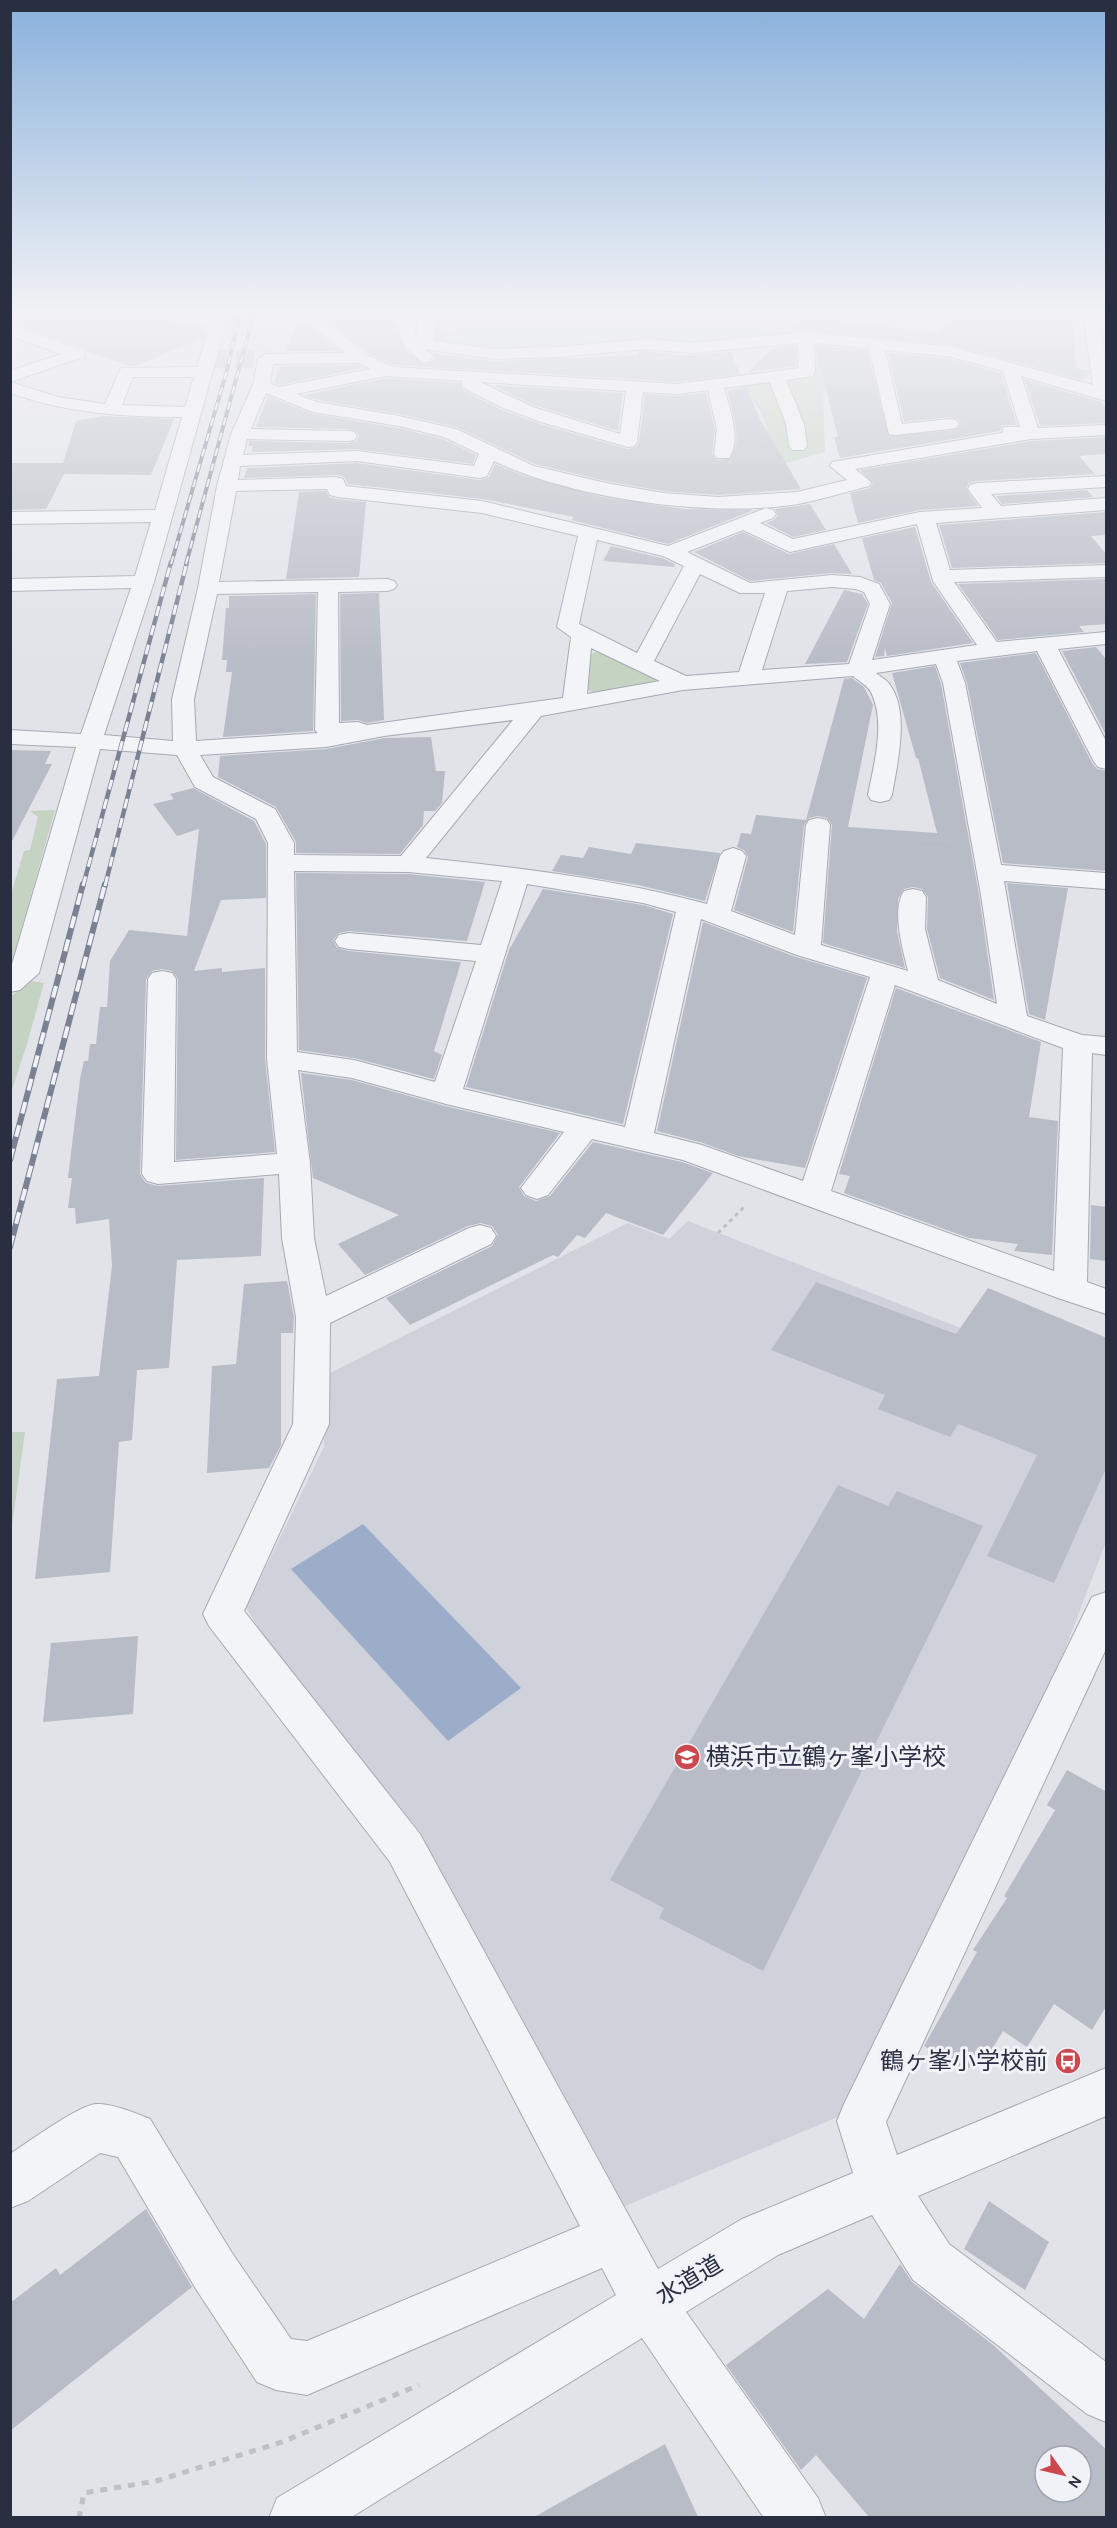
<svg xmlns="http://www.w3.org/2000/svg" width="1117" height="2528" viewBox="0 0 1117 2528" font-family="Karla,'Noto Sans JP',sans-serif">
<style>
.built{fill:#cfd2db}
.green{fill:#c5d3c2}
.water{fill:#9cadc9}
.building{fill:#b8bcc6;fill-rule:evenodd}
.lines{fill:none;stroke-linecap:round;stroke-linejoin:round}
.minor-tunnel{stroke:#bcbfc7;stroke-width:18;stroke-dasharray:18 9;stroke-linecap:butt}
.minor-casing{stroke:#a6a9b3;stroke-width:2}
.path-far2{stroke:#bec1c8;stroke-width:2;stroke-dasharray:2 2;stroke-linecap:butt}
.path-far1{stroke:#bec1c8;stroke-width:3;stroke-dasharray:4 4;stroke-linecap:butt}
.path{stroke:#bec1c8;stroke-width:5;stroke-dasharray:7 7;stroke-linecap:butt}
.minor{fill:#f3f4f8;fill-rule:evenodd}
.rail-far2-casing{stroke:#7a8193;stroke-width:4}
.rail-far1-casing{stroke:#7a8193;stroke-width:4.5}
.rail-casing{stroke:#7a8193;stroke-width:6}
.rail-far2{stroke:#f0f2f7;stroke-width:2;stroke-dasharray:8;stroke-linecap:butt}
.rail-far1{stroke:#f0f2f7;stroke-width:3;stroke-dasharray:10;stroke-linecap:butt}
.rail{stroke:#f0f2f7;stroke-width:4;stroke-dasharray:12;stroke-linecap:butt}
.labels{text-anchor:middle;stroke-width:6;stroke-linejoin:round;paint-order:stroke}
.near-poi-label{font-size:24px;fill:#292f41;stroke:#f0f2f7;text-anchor:start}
.near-street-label{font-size:24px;fill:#292f41;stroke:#f0f2f7}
</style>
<rect width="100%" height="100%" fill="#e1e3e9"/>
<path class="built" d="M688,1221L1106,1385V1542L1052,1683L840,2116L625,2206L419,1831L279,1660L246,1608L324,1447L328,1374L628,1223L669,1239Z"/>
<path class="green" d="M476,313H792L784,336C754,339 722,345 692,345C677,344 661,341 646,341C598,341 469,362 432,340L430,335L447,337Z
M815,360H826L828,389L823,391L825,452L766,469L723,462L731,438L769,437C764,414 755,398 735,385L814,375Z
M596,652L605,654L663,678L659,682L600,694L587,690L589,655Z
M55,810L11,966V894L24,851L30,850L38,817L30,811Z
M31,981L44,983L27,1044L11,1093V996Z
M11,1432H25L11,1533L10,1432Z"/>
<path class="water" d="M363,1524L521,1688L448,1741L291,1569Z"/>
<path class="building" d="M10,313H159L162,318L206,330L204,337L135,366H129L87,352L84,349L10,323Z
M231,313H258V314L228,327Z
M319,313H383L395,325L406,351L425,364L435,359L433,353L495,361L638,355L639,352L646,351L672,354V356L731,352L740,374L678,382L394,365L368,353Z
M436,313H475L437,330L452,333L441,340L436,339Z
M953,313H1072L1076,368L1089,371V374L1082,380L952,345L806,330L790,331L806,316L939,333Z
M300,318L339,351H286Z
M796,345L797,366L748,372L773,348Z
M816,345L867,350L889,436L956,430L961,424L958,419L950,417L904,422L888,353L951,359L1001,373L1017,425H1003L1000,431L840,458L834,437H838L820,366H817Z
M358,365L364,368L279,385L274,382L280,366Z
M385,378L460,383L463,390L500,409L540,424L628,449L636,447L639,442L645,394L678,396L706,393L715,429L712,454L717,460L731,459L737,442L735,423L727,390L746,387L760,419L801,489L718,495L663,491L606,481L535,464L456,427L399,414L318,400L304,395Z
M1024,379L1101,402L1107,408V423L1040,426Z
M492,385L623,393L618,431L534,405Z
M268,396L313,414L399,428L443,439L476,455L473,464L357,449L251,452L253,446H248L250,441L348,443L356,441L359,436L356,431L348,429L256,427Z
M103,416L174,419L151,475L64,474L46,509L10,510V463H63L76,421Z
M1107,437V454L1079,456L1095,474L976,481L969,483L966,488L978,506L920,510L858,523L850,493L870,488L873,483L860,470L1031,441Z
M357,463L480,480L489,477L495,464L525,476L602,497L684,509L754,510L668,544L571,520L574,517L483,499L348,484L344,477L337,475L244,478L247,468Z
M1087,490L1093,497L1002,504L996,496Z
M326,491L329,497L336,499L366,502L359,577L286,579L299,492Z
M810,504L826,530L793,537L766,523L774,520L778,515L775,509Z
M1107,512V535L1091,536L1107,555V563L952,568L939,525Z
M915,527L931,582L973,643L887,656L885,648L884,656L875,657L892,603L881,583L874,580L862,538Z
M743,532L789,554L834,544L852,574L832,573L750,581L694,552Z
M611,546L662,558L675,564L674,567L603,561Z
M1107,579V624L1079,626L1084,632L998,640L958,584Z
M844,590L862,594L868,604L847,662L805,664Z
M379,593L384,720L367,723L358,720L341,721L340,594Z
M316,594L313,731L223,737L232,672H226L227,660H222L226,608H229V596Z
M1096,647L1107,660V737L1062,651Z
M1036,653L1092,763L1097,769L1107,771V871L1003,863L967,683L960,663Z
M935,666L941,684L979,895L994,1000L940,978L927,929L928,897L922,889L913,887L904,889L898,899L897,931L905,968L823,943L832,825L827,818L818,816L809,818L804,825L793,932L734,910L748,857L744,850L737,847L741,833L751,834L756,815L806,820L844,679L852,678L864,687L873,705L848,827L937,833L918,758H916L892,673Z
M431,737L436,771H445L442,803L435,811H424L423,825L400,854L296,853V842L276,807L218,777L220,756L326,749L385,738Z
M10,750L51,751L45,764H52L10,845Z
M193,788L254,821L266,844V898L221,900L194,971L222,968V972L265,968V1059L275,1152L176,1160L178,979L172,971L162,969L152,971L146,979L140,1174L146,1183L158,1186L264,1178L261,1256L177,1260L169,1368L137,1370L132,1440L119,1442L110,1572L35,1579L57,1379L99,1376L112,1266L109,1219L76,1224L75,1208H68L72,1178H68L80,1079L84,1061H88L90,1044H96L100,1007H107L110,961L129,930L187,936L199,829L177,836L153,804L174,799L170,794Z
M636,843L720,853L705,901L638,885L552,871L561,855L583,858L589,847L631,854Z
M296,873L408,874L485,882L467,941L349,931L339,933L333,940L337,948L349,951L461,962L434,1051L442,1055L434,1079L354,1058L299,1050Z
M1007,883L1068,888L1045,1020L1029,1014Z
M543,889L643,905L673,914L623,1124L466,1087L509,950Z
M703,922L796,957L867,978L805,1168L738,1156L703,1143L657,1131Z
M896,988L1041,1042L1029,1117L1058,1121L1052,1255L1014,1251L1018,1244L969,1238L844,1193L850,1176L839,1174Z
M301,1073L352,1080L445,1106L560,1133L519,1187L524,1196L536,1201L550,1196L593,1142L682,1162L713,1173L663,1235L606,1213L585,1238L577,1235L558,1257L553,1255L410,1325L386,1298L492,1246L498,1235L492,1226L481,1223L468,1226L365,1275L338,1244L399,1215L313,1178Z
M1091,1205L1107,1207V1261L1090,1259Z
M287,1281L294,1317L293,1333H281V1445L269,1468L207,1473L212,1366L236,1364L244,1284Z
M816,1282L956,1334L988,1288L1107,1338V1466L1054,1583L987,1556L1037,1455L958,1424L950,1437L878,1409L885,1395L771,1350Z
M838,1485L888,1506L897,1491L983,1526L763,1971L659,1918L664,1908L610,1880Z
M138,1636L133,1714L43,1722L51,1643Z
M1067,1770L1107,1792V2005L1092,2030L1054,2004L1027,2047L1003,2031L983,2064L974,2059L966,2073L924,2046L977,1952L973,1950L1007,1898L1004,1896L1055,1810L1047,1805Z
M989,2201L1049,2242L1025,2290L964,2249Z
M146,2209L192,2287L10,2431V2303L56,2268L60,2275Z
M900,2264L912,2282L992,2344L1107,2450V2517H869L816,2455L801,2470L726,2365L828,2289L864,2319ZM1045,2456H1081V2492H1045Z
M665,2444L698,2517H534Z"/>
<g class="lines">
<path class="minor-tunnel" d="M209,359H266"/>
<defs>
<path id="minor" d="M161,313H189L211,319L213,313H229L154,582L104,735L173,741L172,699L198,588L217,486L231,434L253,385L258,359L266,354L345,353L297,313H315L367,355L393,367L678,384L799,368L798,343L692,353L646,349L560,357L495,359L425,349L434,357L426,362L420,360L408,350L401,338L397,324L385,313C410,313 410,315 417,338L418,313H434V341L495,349L560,347L646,339L692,343L806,332L952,347L1093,385L1083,313H1099L1106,369V401L1021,376L1038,428L1106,425V435L1031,439L855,469L871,482L869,486C845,492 822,499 798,504C711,518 573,499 494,461L487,476L480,478L357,461L240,466L238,480L336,477L343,479L346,486L482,501L668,546L766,508L773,510L776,514L773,518L760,523L793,539L920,512L982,508L968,489L970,485L977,483L1106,476V487L991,494L1001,506L1106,498V510L936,523L950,570L1106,565V577L954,582L997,642L1106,632V644L1058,649L1106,741V769L1098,767L1094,762L1037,651L957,661L965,683L1001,865L1106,873V889L1004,881L1027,1016L1082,1035L1106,1037V1055L1092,1053L1087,1282L1106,1289V1314L1058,1298L683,1160L592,1139L548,1195L537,1199L526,1195L521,1188L564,1132L446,1104L352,1078L298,1070L310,1163L314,1238L326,1296L469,1228L480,1225L491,1228L496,1236L491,1244L330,1323L329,1424L244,1611L420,1834L658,2269L742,2219L853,2173L837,2121L844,2104L1092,1597L1106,1592V1649L886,2122L897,2155L1106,2068V2116L918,2196L949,2244L1106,2362V2422L1087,2414L913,2280L872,2215L778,2255L686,2312L818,2498L826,2518H764L642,2338L350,2518H269L277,2498L616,2295L602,2268L307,2395L276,2390L257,2382L196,2289L118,2157L100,2153L28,2201L10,2208V2154C27,2143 79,2105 96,2104C111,2103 136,2113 150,2119L232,2253L291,2339L307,2341L580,2226L390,1862L209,1626L203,1614L293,1424L296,1317L282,1238L279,1174L158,1184L147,1181L142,1174L148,979L152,973L162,971L172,973L176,979L174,1162L277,1154L267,1059L268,843L256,819L195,787L177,755L100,749L39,973L20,990L10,992V971L76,747L10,744V730L81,734L131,588L10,591V579L135,576L151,522L10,524V512L155,510L182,417C123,417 67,413 10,393V382L58,397L105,404L121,368L197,367L209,328L163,316ZM814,343L869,348L889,434L895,435L950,429L956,428L959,424L956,420L950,419L902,424L885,350L951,357L1003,371L1020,427H1004L1002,433L832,462L830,466L847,480L797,492L718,497L663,493L606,483L534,466L456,429L399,416L317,402L296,394L385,376L463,381L462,384L464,388L501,407L541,422L628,447L634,446L637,442L643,392L678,394L708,390L717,429L714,454L717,458H729C742,439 729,408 724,388L770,382L786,424L789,446L792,450H804L807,446L804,424L786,380L813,376L815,372ZM358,363L371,369L279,387L270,383L273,364ZM133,377H194L185,407L122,405ZM480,382L626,391L620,434L533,407ZM266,393L313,412L399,426L444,437L479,454L474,466L357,451L243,455L247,439L348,441L354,440L357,436L354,432L348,431L251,429ZM327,489L330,495L337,497L482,513L578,536L557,627L571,637L563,698L367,725L358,722L339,723L338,592L387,591L394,589L397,585L394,581L387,579L219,582L236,491ZM917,524L933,581L977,645L872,660L890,604L879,584L860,577L832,575L750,583L687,552L743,530L790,552ZM597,540L663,556L684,566L637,653L579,624ZM700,574L740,593H765L739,672L686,676L654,661ZM832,587L856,589L864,592L870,604L849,664L762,670L787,591ZM318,592L315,730L318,733L196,741L194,699L217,594ZM591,648L660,681L587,694ZM936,664L943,683L981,895L997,1004L938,980L925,929L926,897L922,891L913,889L904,891C891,910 903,950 908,971L821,945L830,825L827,820L818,818L809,820L806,825L795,935L731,911L746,856L742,851L733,848L724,851L720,856L707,904C615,879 521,868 426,858L541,716L683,690L853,676C859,681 868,686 871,692C886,723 874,763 868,795L871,800L880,802L889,800L892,795C897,765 910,712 890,685C887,680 881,677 876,673ZM513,720L401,856L294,855V843L275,809L213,777L200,755L326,747L384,736ZM294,871L408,872L502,881L481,945L349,933L339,935L335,941L339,947L349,949L476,961L435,1082L354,1060L297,1052ZM527,884L643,903L676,912L625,1127L463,1089ZM701,919L797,955L870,977L803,1181L702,1145L654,1133ZM895,985L1063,1048L1054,1271L831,1191Z
M10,325L83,351L85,354L83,357L10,382V371L61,354L10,336Z"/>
</defs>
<use href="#minor" class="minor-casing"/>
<path class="path-far2" d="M631,313L641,316
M921,840L950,841"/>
<path class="path-far1" d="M718,1233L745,1206"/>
<path class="path" d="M79,2518L84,2493L156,2481L282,2442L419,2385"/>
<use href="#minor" class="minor"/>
<defs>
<path id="rail-far2" d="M171,564L227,370L240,313
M186,564L254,313"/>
<path id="rail-far1" d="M83,886L171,562
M105,886L187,562"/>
<path id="rail" d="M10,1160L83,884
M10,1247L105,884"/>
</defs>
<use href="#rail-far2" class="rail-far2-casing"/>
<use href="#rail-far1" class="rail-far1-casing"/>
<use href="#rail" class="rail-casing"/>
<use href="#rail-far2" class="rail-far2"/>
<use href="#rail-far1" class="rail-far1"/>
<use href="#rail" class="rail"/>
</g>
<linearGradient id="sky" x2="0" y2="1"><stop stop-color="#89b1dc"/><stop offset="0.47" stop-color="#f2f2f5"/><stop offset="1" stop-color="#f2f2f5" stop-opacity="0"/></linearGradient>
<rect width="1117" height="667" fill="url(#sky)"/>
<defs>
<symbol id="school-disc" viewBox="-11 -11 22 22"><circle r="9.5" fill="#cc484f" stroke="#f0f2f7"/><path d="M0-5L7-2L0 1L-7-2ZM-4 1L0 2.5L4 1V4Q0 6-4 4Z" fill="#fff"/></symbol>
<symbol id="bus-disc" viewBox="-11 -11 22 22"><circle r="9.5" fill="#cc484f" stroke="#f0f2f7"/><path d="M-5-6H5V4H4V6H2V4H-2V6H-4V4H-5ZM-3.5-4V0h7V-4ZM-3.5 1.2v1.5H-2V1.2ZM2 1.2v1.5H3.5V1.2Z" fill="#fff"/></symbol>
</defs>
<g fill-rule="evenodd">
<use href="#school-disc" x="672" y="1742" width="30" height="30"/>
<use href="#bus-disc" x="1053" y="2046" width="30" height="30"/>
</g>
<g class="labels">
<g class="near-poi-label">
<text x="706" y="1765">横浜市立鶴ヶ峯小学校</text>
<text x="1048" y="2069" text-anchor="end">鶴ヶ峯小学校前</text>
</g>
<g class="near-street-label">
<text transform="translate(689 2280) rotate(-31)" y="8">水道道</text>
</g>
</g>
<rect width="1117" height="2528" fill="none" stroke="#292f41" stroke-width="24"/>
<g transform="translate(1063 2474) rotate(124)"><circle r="28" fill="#f0f2f7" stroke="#a0a4ae" stroke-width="1.5"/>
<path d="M0-4.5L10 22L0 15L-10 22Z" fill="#cc484f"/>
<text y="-9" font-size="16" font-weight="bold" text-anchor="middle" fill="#292f41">N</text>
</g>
</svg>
